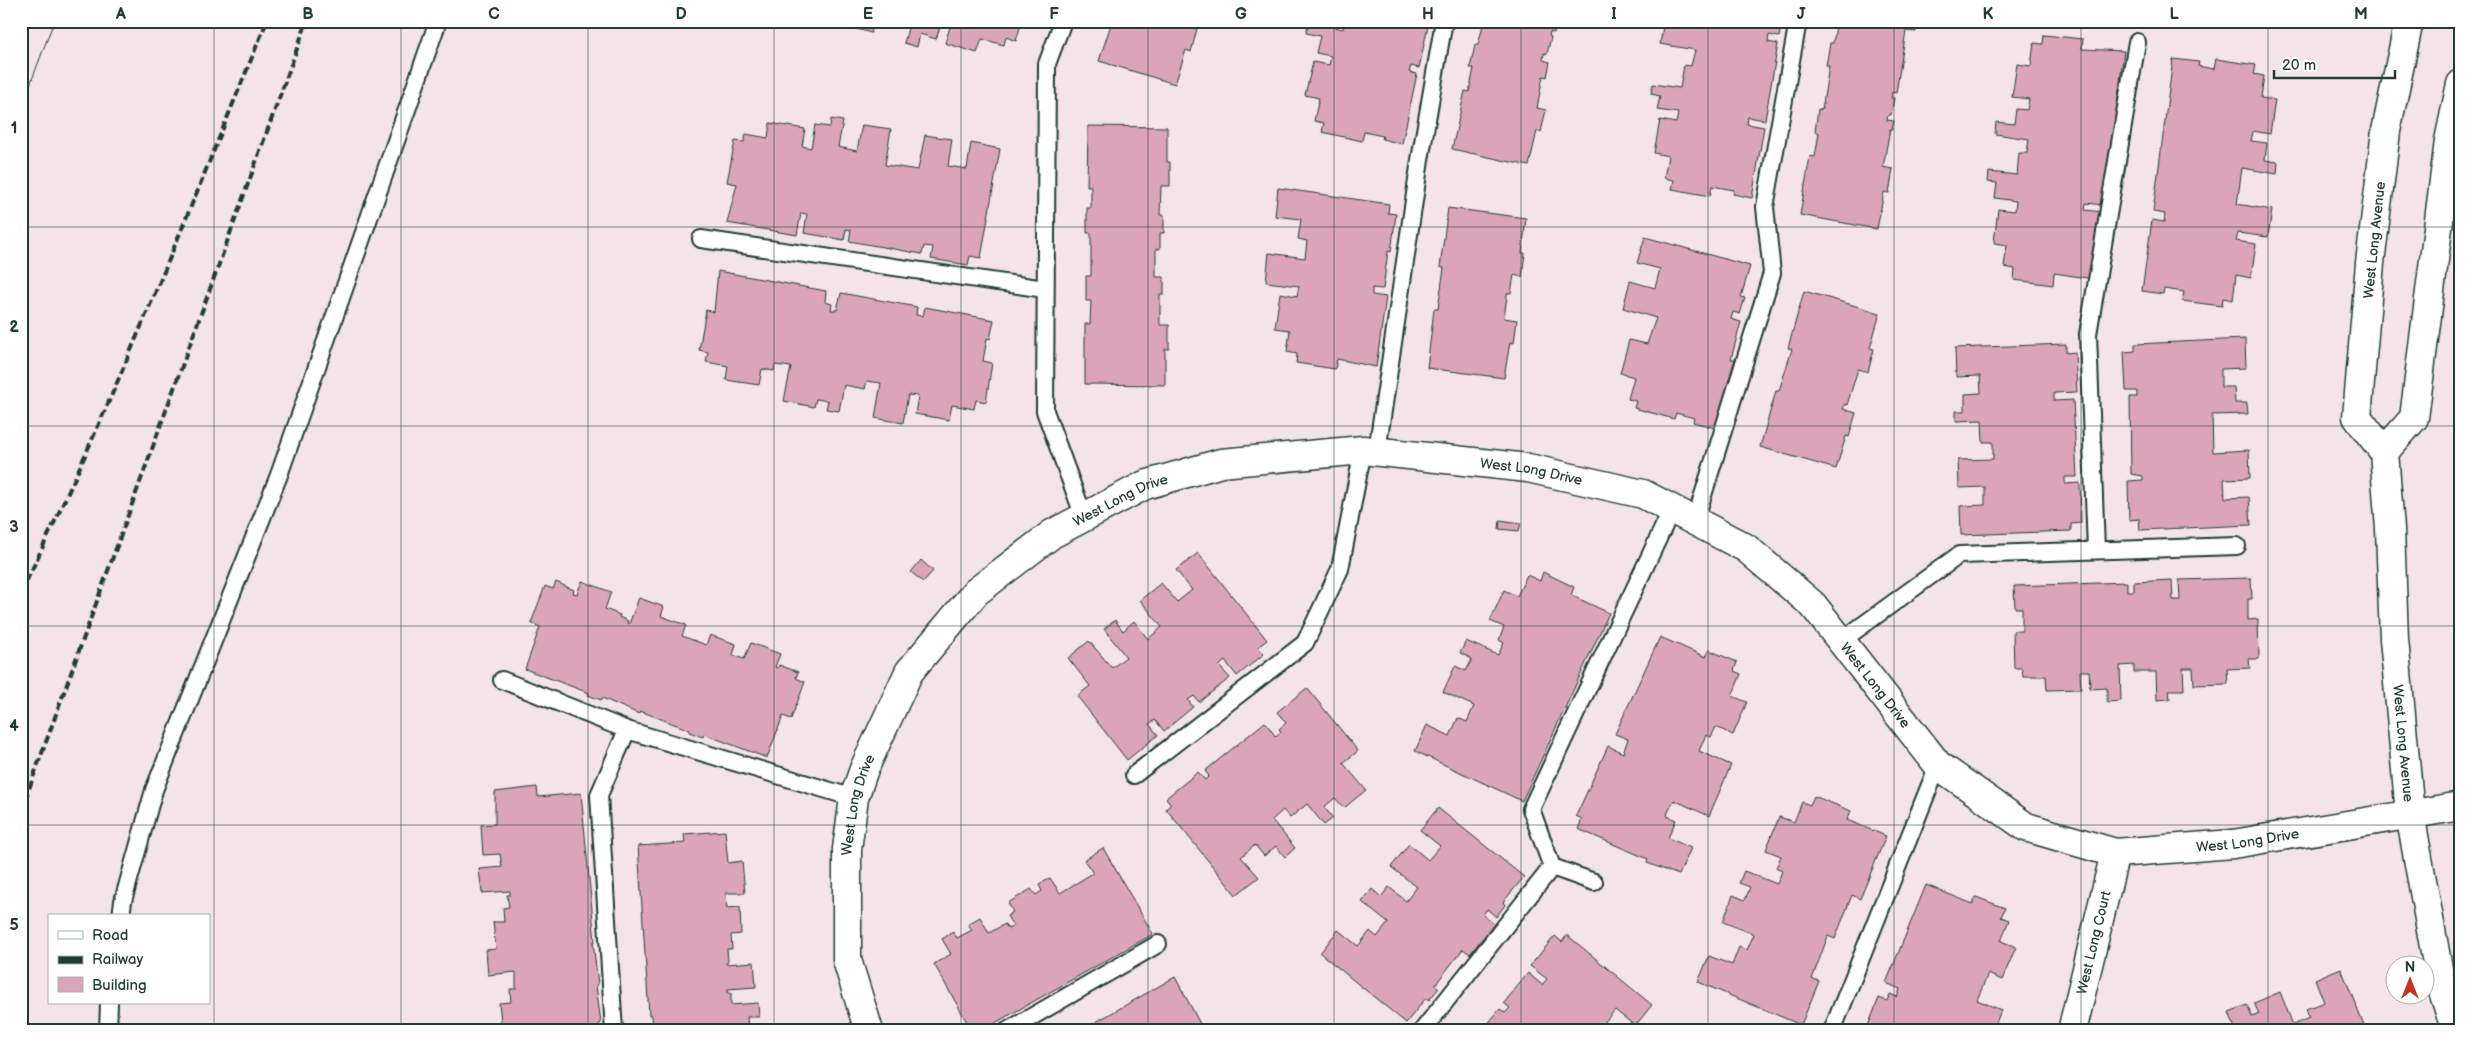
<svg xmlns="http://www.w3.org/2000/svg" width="2482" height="1052" viewBox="0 0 2482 1052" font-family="'Balsamiq Sans',sans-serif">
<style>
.building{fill:#dca4b8;stroke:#1f3d34}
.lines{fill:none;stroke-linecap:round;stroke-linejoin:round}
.lane-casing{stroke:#1f3d34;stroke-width:20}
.street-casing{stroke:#1f3d34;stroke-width:31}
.lane{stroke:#fff;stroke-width:16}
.street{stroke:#fff;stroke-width:28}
.tram{stroke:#1f3d34;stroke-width:1}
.rail{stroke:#1f3d34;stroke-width:4;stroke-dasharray:8 4;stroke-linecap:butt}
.grid{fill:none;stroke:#1f3d34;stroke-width:1;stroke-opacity:0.55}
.labels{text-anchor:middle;stroke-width:4;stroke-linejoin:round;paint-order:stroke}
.street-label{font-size:14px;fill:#1f3d34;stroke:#fff}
.neatline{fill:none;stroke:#1f3d34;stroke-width:2}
.grid-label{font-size:16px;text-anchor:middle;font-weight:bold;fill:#1f3d34}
</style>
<rect width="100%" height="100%" fill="#f4e4ea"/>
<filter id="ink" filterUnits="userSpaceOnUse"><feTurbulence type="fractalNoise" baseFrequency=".02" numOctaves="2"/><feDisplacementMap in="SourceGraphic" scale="10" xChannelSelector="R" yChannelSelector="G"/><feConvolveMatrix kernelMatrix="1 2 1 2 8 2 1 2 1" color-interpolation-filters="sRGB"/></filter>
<g filter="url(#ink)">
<path class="building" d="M844,21H874L871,33L843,25Z
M910,21H1022L1016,41L1006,37L1004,45L982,39L977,53L945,43L950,27L941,24L936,39L920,34L917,47L904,43Z
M1112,21H1189L1188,26L1197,29L1191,52L1186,50L1175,84L1099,61Z
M1309,21L1343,29L1345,21H1429L1419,68L1411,66L1409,72L1417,74L1402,144L1382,139L1383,136L1364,132L1362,141L1322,132L1324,123L1314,121L1319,98L1305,95L1313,62L1329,65L1331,56L1316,53L1320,36L1306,33Z
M1484,21H1556L1554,33L1550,32L1549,36L1551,37L1547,54L1544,53L1543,60L1550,62L1547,77L1543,76L1537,108L1546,110L1541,132L1537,131L1529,166L1452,149L1465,91L1469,92L1474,68H1470L1475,45H1478Z
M1664,21H1782L1779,37L1769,35L1768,42L1778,44L1765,120L1748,117L1747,124L1764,127L1752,198L1733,194L1734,190L1712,186L1710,196L1672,189L1674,180L1664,178L1668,156L1654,153L1660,120L1676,123L1678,113L1657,110L1660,96L1651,94L1653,84L1680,88L1684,65L1691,66L1695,50L1660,44Z
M1837,21H1918L1916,32L1906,31L1896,93L1892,92L1891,98H1894L1891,115H1888L1887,120L1894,121L1892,129H1890L1883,167L1893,169L1889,193L1884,192L1877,229L1800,215L1810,156L1815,157L1819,133L1815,132L1818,109L1822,110L1829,66H1826L1830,43H1833Z
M2044,35L2083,39L2082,49L2124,51L2104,205L2086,203L2085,210L2103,212L2094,279L2054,273L2053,285L2014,280L2015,269L2004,267L2007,245L1994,243L1998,209L2015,211L2016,201L1995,198L1997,183L1988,182L1989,172L2017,175L2019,153H2027L2029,139L1995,134L1996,122L2014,124L2016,109L2027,110L2029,99L2012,97L2017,64L2031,66L2034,43L2043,44Z
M2173,59L2199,62L2198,66L2214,69L2216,59L2256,65L2254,74L2264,76L2261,98L2275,100L2270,134L2253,131L2251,141L2267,143L2265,160L2278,162L2277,174L2242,168L2237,204L2272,210L2268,237L2238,233L2236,241L2256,244L2251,278L2236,275L2233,300L2223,298L2222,306L2182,301L2184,292L2164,289L2163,294L2142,291L2152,220L2164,222L2165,214L2153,212Z
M831,119L843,121L838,147L857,151L862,125L891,129L885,165L918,170L925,135L952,139L948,166L967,169L971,143L1000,149L981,258L970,256L968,265L931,259L933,247L924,246L922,254L849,241L851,230L846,229L844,240L804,233L807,214L801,213L797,235L727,223L737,184L727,182L735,141L744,142L746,134L768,138L770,123L805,129L802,146L811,148L815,125L830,127Z
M1088,126L1167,127V162H1170V186H1161L1160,215H1164V233H1160V249H1156V277H1164V294H1160V325H1169V349H1165V385L1085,384V324H1090L1091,301H1086V276H1091V233H1087V208H1091V186H1087Z
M1278,188L1389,204L1388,213L1396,214L1391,252L1388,251L1383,289L1372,288V295L1386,297L1376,367L1337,359L1335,369L1296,363L1297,354L1287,352L1290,330L1275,328L1280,293L1297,296L1299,286L1266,282L1269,253L1305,258L1307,241L1298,239L1301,219L1275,216Z
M1448,208L1526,218L1522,253H1525L1522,277L1514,275L1511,293H1507V296L1504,318L1517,320L1514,343L1510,342L1504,378L1427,368L1434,309H1438L1444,268L1440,267Z
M1645,237L1750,266L1741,297L1745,298L1740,314L1733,312L1731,319L1741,322L1731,359H1735L1715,428L1693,422L1694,418L1676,413L1674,419L1634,408L1636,401L1628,399L1634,377L1620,373L1629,340L1647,344L1656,318L1623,308L1630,281L1655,288L1660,269L1637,263Z
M718,271L826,291L825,302L832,304L831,310H837L841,293L917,307L916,315L923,316L925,307L994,320L990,339L987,338L983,361L992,363L986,402L976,400L974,409L952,405L949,420L915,414L918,396L908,395L903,423L875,418L881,383L867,381L865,389L844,385L839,411L826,409L828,401L816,399L814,407L784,401L791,367L775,365L774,371L762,369L759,385L726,380L728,366L706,362L708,352L699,350L706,310L714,312Z
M1804,291L1880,313L1870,348L1874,349L1868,372L1858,369L1847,405L1845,404L1843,409L1856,413L1849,437L1846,436L1836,469L1760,447L1776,391H1779L1792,349L1788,348Z
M2245,339L2246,368L2221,369V387H2234L2235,403H2247L2248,414L2212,415L2213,452L2249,450L2250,478L2224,479L2225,498L2249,497L2251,525L2140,530L2139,519L2129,520L2128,481L2143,480V476L2131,474L2130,397H2137V391H2126L2124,352L2135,351V344Z
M2066,344V353L2075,352L2077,392L2054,393V401L2073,400L2077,477H2065V484L2080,483L2081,523L2071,524V531L1961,535L1960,506L1985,505V487L1959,488L1958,460L1993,459V442H1983L1982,420L1956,421V411H1965V394L1981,393L1980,376L1956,377L1955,348Z
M1500,520L1521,523L1519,531L1499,529Z
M1198,553L1267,640L1258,647L1264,654L1237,676L1225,661L1219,666L1230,678L1199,702L1194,696L1188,700L1193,707L1164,731L1155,720L1149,724L1158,735L1127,760L1077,696L1090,686L1068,658L1089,641L1112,668L1126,657L1104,629L1115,620L1123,631L1134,621L1148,639L1162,627L1140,600L1161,583L1177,602L1192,590L1176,570Z
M921,560L933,571L923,582L911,572Z
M1543,572L1574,587L1571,595L1609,613L1522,801L1415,751L1427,725L1450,736L1458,718L1467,722L1474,706L1443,692L1455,666L1466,671L1472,659L1460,653L1466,641L1498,655L1504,643L1499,640L1504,627L1490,621L1504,590L1517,596L1527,575L1540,581Z
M2251,578L2252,599H2248V620L2258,619L2259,659H2249L2250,668L2227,669L2228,684L2194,685L2193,668H2183L2184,690H2169L2170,699L2157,700L2156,672H2134V665L2120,666L2121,701L2107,702V688L2090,689L2089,671H2080L2081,689L2047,690L2046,676H2023L2022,668H2014L2013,631H2022V608H2015L2014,586L2127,582V591H2134V582L2172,580L2173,600H2180L2179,580Z
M582,581L611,592L605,609L620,615L619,617L628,621L627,623L629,624L639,598L664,607L661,616L686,625L682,636L706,645L710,635L736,644L733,655L744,659L751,643L780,654L775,667L778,668L779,665L798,672L796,678L805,682L791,719L783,716L767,758L704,734L703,737L689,732L690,730L640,711L639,714L602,698L601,700L588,695L589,693L525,669L540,627L531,623L545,586L553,589L556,582L574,590L573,593L577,594Z
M1660,637L1706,657L1709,650L1737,662L1734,671L1741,674L1732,696L1747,702L1733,735L1716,727L1711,737L1706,735L1699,751L1731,765L1709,816L1674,800L1668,812L1667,816L1676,820L1668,838L1691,848L1679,875L1647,863L1648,859L1578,829L1582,819L1576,816L1608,746L1623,753L1628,739L1615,734Z
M1307,688L1358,751L1343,763L1366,790L1344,808L1335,798L1324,807L1333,818L1324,825L1307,804L1290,818L1283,810L1272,820L1295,848L1285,857L1276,846L1264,856L1255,845L1241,857L1259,877L1236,895L1166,809L1171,804L1166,798L1198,772L1205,780L1209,776L1205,771L1265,722L1276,737L1281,732L1279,729L1286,723L1277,712Z
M537,787L538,797L581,793L595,942H593L598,984L596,985L601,1023L599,1024V1031H493L502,1030L499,1003L511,1002L510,989H516V972L488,975L486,950L496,949L493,922H504L503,908L509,907L507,895H510V891L482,893L479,869L502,867L500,854L483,855L481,825L495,824V792Z
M1814,796L1851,811L1847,820L1886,836L1860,899L1852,895L1835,939L1828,936L1812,979L1819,981L1801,1025L1698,982L1709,956L1732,965L1739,947L1747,950L1754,934L1723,922L1733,895L1745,900L1750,887L1739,883L1744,871L1777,884L1782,871L1776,868L1781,856L1766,850L1779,817L1794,822L1802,802L1810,805Z
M1438,808L1524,877L1503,902L1505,905L1496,917L1487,909L1483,915L1494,924L1470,954L1463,949L1435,985L1439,988L1429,1000L1426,998L1406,1023L1320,953L1338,930L1358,946L1370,931L1377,937L1388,923L1362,902L1372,889L1381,897L1389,887L1406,901L1417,887L1391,867L1409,844L1428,860L1440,846L1420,830Z
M725,831L728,863L742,861L745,893H726L727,908L740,907L741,934L731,935L732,949H727L728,961L726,964L754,962L756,987L728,989V993H731V1005L758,1003L759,1017H747L748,1028L738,1029V1031H653L652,1015H649L638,846L685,843L684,834Z
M1103,848L1153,934L981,1031H972L934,964L951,954L942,939L953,932L957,938L972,930L968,924L980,917L989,933L1005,924L1008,929L1013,926L1007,916L1013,912L1008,903L1031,889L1036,895L1042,891L1039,885L1050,878L1060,893L1093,873L1084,860Z
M1926,885L1973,904L1976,897L2005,908L2001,917L2009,920L2001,941L2016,947L2002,980L1988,974L1977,1000L2001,1010L1993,1031H1866L1879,998L1887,1001L1890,994L1897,997L1900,989L1886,983Z
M1567,935L1652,1005L1635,1026L1615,1010L1603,1024L1611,1031H1482L1500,1009L1505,1013L1510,1008L1504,1003L1528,973L1542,985L1547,979L1530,966L1555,936L1562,942Z
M2341,968L2366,1031H2236L2229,1012L2247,1005L2252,1017L2259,1014L2254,1003L2280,992L2293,1025L2309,1018L2306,1009L2324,1002L2315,979Z
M1175,977L1204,1031H1080Z"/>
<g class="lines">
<defs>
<path id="lane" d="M1063,21L1047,64L1045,411L1084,517
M701,239L1045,289
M1377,451L1420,160L1444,21
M1695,521L1772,273L1765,207L1798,21
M2096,550L2088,334L2137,42
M1841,641L1959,555L2237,546
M502,680L627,730L854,798
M1134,775L1305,643L1340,569L1363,450
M1552,867L1594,882
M121,916L123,901L154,790L279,475L438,21
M108,1031L109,1003
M614,1031L599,795L627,730
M1007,1031L1158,944
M1422,1031L1552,867L1531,809L1672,509
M1832,1031L1938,765"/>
<g id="street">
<path id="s1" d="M2409,21L2386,131L2370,263L2357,417L2384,452L2390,529L2394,639L2410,814L2441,985L2456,1031"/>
<path d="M2384,452L2414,418L2449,141L2461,84"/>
<path id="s2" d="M869,1031L847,960V849L854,798L864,769L909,672L976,592L1052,534L1145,485L1221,463L1363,450L1528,468L1643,494L1746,548L1813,605L1938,765L2026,827L2115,853L2233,844L2461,806"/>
<path id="s3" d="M2072,1031L2115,853"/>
</g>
</defs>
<use href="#lane" class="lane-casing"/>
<use href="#street" class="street-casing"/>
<use href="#lane" class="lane"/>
<use href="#street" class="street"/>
<path class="tram" d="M21,32L25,21
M21,109L54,21"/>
<path class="rail" d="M21,592C112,407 188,212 267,21
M21,811L307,21"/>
</g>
</g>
<path class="grid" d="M214,21V1031M401,21V1031M588,21V1031M774,21V1031M961,21V1031M1148,21V1031M1334,21V1031M1521,21V1031M1708,21V1031M1894,21V1031M2081,21V1031M2268,21V1031M21,227H2461M21,426H2461M21,626H2461M21,825H2461"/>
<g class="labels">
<g class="street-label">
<text transform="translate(2374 240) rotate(-84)" y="5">West Long Avenue</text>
<text dy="5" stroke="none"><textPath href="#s2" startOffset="1071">West Long Drive</textPath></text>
<text dy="5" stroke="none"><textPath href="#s2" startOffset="651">West Long Drive</textPath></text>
<text dy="5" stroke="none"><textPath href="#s2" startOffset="1491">West Long Drive</textPath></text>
<text dy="5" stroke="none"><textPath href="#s1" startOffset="736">West Long Avenue</textPath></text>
<text dy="5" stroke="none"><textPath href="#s2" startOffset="231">West Long Drive</textPath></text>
<text dy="5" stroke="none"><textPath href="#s2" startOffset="1926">West Long Drive</textPath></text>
<text dy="5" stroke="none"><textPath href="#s3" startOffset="91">West Long Court</textPath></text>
</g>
</g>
<rect width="2482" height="1052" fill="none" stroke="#fff" stroke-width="55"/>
<rect x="48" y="914" width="162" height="90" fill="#ffffff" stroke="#a5b1ae"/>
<rect x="58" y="931" width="25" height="8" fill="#ffffff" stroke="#a5b1ae"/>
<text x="92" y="940" font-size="15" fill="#1f3d34">Road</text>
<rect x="58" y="956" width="25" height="8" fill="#1f3d34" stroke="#a5b1ae"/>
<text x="92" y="964" font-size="15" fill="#1f3d34">Railway</text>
<rect x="58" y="977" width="25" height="15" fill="#dca4b8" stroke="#a5b1ae"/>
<text x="92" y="990" font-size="15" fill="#1f3d34">Building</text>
<g transform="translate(2410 980)"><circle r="24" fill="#ffffff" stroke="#a5b1ae"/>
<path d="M0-4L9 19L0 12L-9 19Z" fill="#c8321e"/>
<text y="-8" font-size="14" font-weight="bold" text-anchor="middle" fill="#1f3d34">N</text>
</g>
<path d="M2274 70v8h121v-8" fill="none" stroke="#1f3d34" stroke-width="2.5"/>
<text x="2282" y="70" font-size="15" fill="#1f3d34" stroke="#ffffff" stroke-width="4" paint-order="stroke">20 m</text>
<rect x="28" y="28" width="2426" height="996" class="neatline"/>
<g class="grid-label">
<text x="121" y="19">A</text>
<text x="308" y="19">B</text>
<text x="494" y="19">C</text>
<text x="681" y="19">D</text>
<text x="868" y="19">E</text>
<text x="1054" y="19">F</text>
<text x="1241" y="19">G</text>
<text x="1428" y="19">H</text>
<text x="1614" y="19">I</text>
<text x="1801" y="19">J</text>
<text x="1988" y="19">K</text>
<text x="2174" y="19">L</text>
<text x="2361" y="19">M</text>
<text x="14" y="133">1</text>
<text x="14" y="332">2</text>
<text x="14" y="532">3</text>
<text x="14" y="731">4</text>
<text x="14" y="930">5</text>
</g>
</svg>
